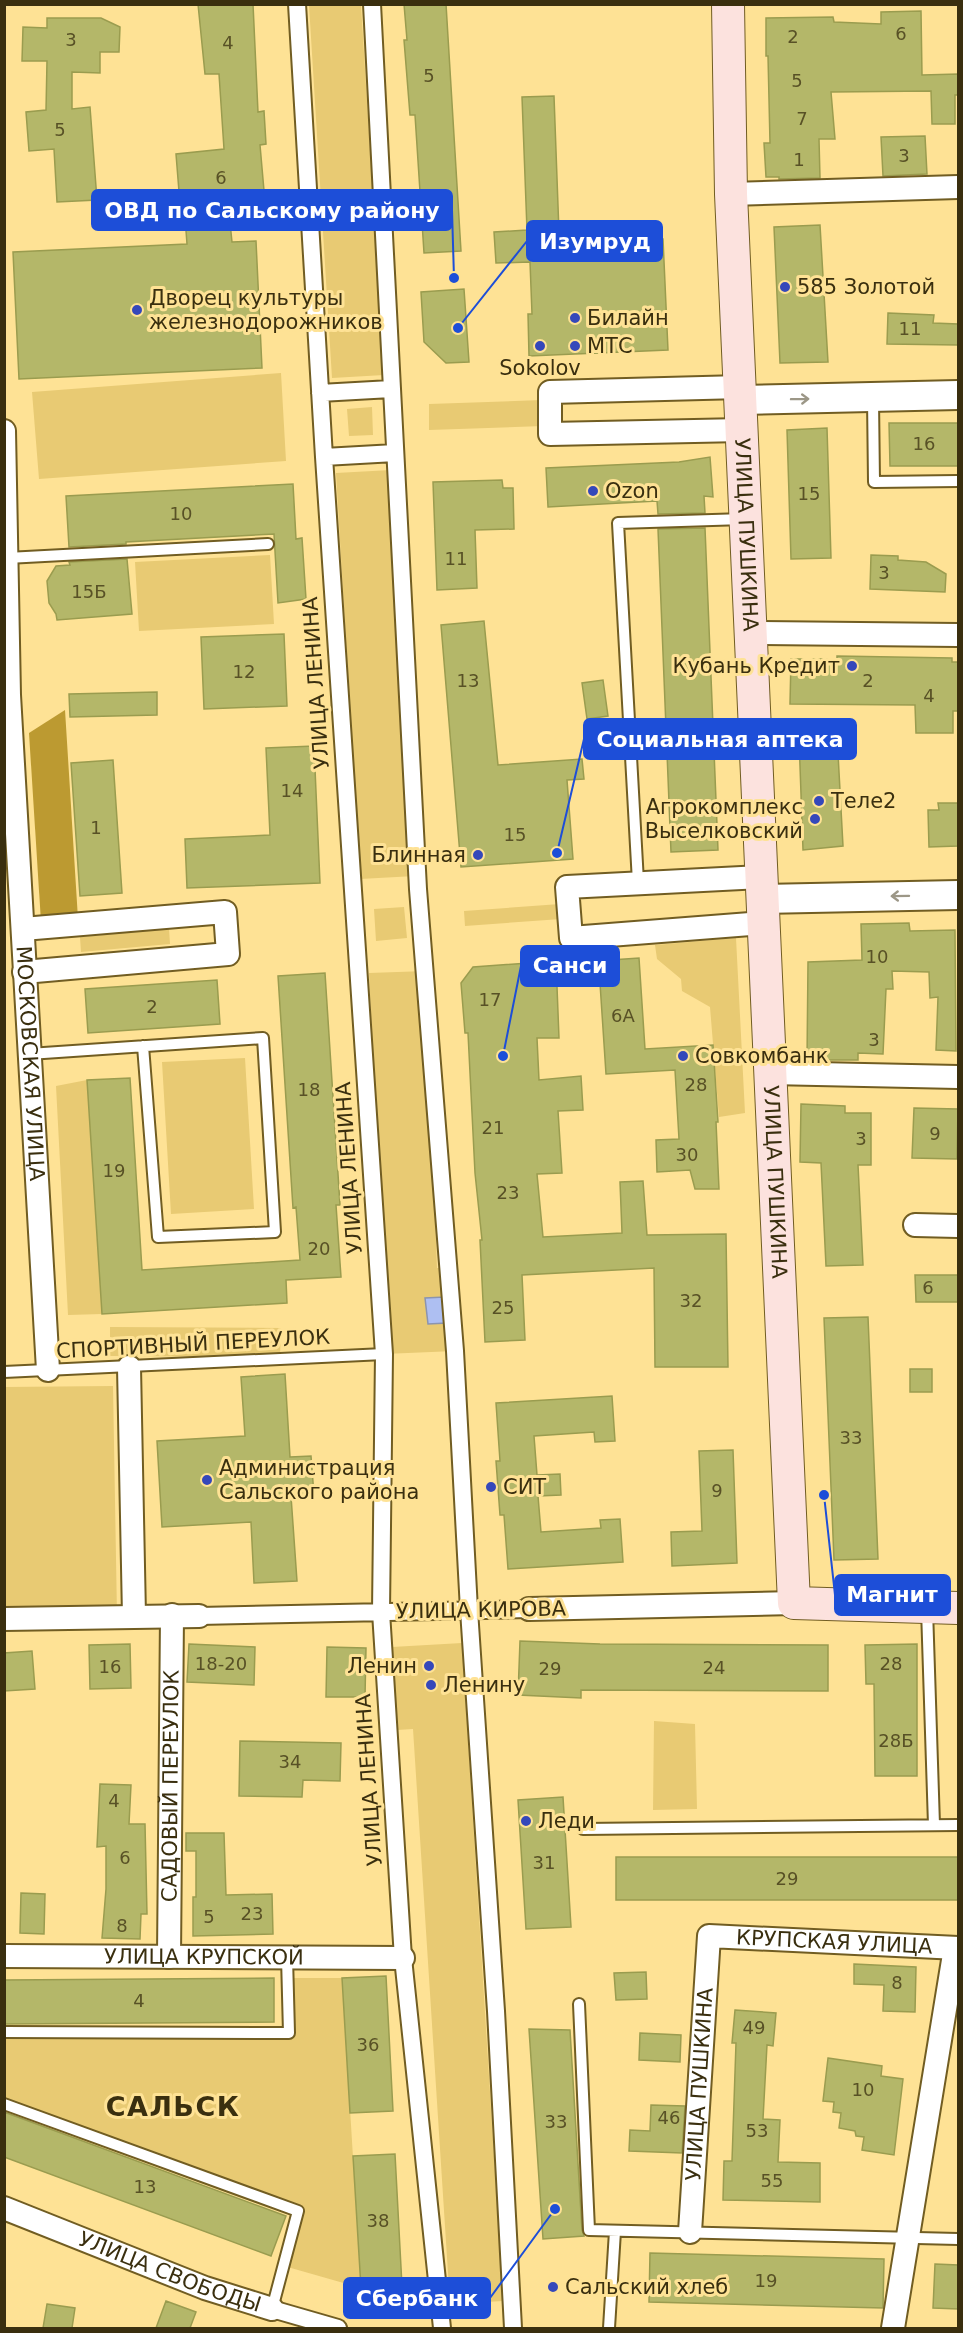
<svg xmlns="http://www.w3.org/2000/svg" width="963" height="2333" viewBox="0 0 963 2333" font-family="'DejaVu Sans',sans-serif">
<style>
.green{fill:#e8ca73}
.forest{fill:#bc9a31}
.water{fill:#aebff2;stroke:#8b94ae;stroke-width:1.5}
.building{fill:#b4b769;stroke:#9a9c4f;stroke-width:1.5}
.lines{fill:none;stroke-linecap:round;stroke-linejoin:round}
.service-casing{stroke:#715d22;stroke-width:14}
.pedestrian-casing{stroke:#715d22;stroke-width:20}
.minor-casing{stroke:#715d22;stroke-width:26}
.tertiary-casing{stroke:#715d22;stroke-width:32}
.secondary-casing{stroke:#715d22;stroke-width:34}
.service{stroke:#fff;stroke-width:10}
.pedestrian{stroke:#fff;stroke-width:16}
.minor{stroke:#fff;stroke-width:22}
.tertiary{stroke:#fff;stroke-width:28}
.secondary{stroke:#fce2de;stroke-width:32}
.oneway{stroke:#9c9787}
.poi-dot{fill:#3548ba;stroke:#fee295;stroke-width:2}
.labels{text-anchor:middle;stroke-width:6;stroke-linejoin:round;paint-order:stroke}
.number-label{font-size:18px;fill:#585126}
.poi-label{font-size:21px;fill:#3a2f0f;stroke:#fee295;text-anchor:start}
.street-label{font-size:21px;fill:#3a2f0f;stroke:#fee295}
.district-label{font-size:27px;font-weight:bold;letter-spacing:1.5px;fill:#3a2f0f;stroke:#fee295}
.leader{fill:none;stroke:#1d4ed8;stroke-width:2}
.callout-dot{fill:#1d4ed8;stroke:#fee295;stroke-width:2}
.callout{fill:#1d4ed8;stroke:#1d4ed8;stroke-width:2}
.callout-label{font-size:22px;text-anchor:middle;font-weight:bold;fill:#fff}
</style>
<rect width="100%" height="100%" fill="#fee295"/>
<path class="green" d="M309,5H361L384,375L332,378Z
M281,373L286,461L39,479L32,392Z
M542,400L543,426L429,430V404Z
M372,407L373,435L349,436L347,409Z
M391,470L415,876L360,879L336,473Z
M270,555L274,624L139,631L135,562Z
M560,904L561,919L465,926L464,911Z
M404,907L407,938L376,941L374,909Z
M169,929L170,944L81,952L80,937Z
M736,938L745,1113L719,1117L710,1007L682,991L681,979L657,959L655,945Z
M426,971L437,1268H449L455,1351L384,1354L383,1285L369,973Z
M245,1058L254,1209L171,1214L162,1062Z
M87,1080L102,1314L68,1315L56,1086Z
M110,1327L281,1328L280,1357L110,1356Z
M113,1386L117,1615L5,1616L4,1387Z
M462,1643L503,2301L450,2304L413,1729L397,1730L392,1647Z
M654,1721L695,1724L697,1809L653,1810Z
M287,1978H342L361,2288L284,2266L298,2211L5,2104L4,2032L288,2033Z"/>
<path class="forest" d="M65,710L78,919L41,922L29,733Z"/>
<path class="water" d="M445,1297L447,1323L428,1324L425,1298Z"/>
<path class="building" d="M198,4H253L258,112L264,111L266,144L260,145L265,202L228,203L232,242L256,241L262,368L19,379L13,252L187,244L184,204H180L176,154L224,149L219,74H205Z
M404,4H446L461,251L424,253L415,115H410L404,40H407Z
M921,11L922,75L958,74V95H955V124H932L931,91L831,92L835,139H819L820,178L779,179V177H766L764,143H770L768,56H766V18L833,17L834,22L881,24V12Z
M47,18H101L120,27L119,52H100V73L72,72V109L90,107L97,200L57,202L54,149L29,151L26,112L46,110L47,61H22L23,27L47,28Z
M554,96L560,260L596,259V242L663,239L668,350L529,356L528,314H532L530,262L496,263L494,232L527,230L522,97Z
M925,136L927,174L883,176L881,137Z
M820,225L828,362L780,363L774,227Z
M464,289L469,362L446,363L424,342L421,292Z
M888,313L934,315L933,323L958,324V345L887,344Z
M889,423H958V466H890Z
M827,428L831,558L791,559L787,430Z
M710,457L713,497L704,496L705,513L658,514L657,501L548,507L546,468L679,462Z
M502,480L503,488H513L514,529L475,530L477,588L437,590L433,482Z
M293,484L296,539L302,538L306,599L278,603L274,534L126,542V544L69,547L66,496Z
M705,528L718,850L671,852L658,529Z
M871,555L898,556V560L926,562L946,574L945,592L870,589Z
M127,559L132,614L57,620L56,614L49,603L47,581L56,566L70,565L69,562Z
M484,621L498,765L582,759L584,779L567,780L573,859L461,867L441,625Z
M284,634L287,706L204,709L201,637Z
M837,656L952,658V662H958V711H953V733H916L915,705L790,704L791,659H837Z
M603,680L608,716L587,719L582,683Z
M157,692V715L70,717L69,694Z
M837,735L843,846L803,850L799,738Z
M314,746L320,883L187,888L185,839L270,835L266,748Z
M113,760L122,893L80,896L71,763Z
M938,803H958V846L929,847L928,810H939Z
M909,923L910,931L955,930L956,1051L936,1050L938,997L930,998L929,972L892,971L893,989H886L883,1054L858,1053V1060H807L808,962L862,960L861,924Z
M639,958L645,1049L713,1045L718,1122H716L719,1189H695L690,1170L657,1172L656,1140L679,1139L675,1070L606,1074L599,968L611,967V960Z
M556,961L559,1038H537L539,1080L581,1076L583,1110L558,1111L562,1173L537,1174L543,1237L622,1233L620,1182L643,1181L647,1235L726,1234L728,1367H655L654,1268L522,1275L525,1340L485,1342L480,1240H482L475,1173L468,1033H465L461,983L473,967Z
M325,973L340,1205H336L341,1277L286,1280L287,1303L102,1314L87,1080L130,1078L142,1270L300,1260L296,1207L293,1208L278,976Z
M217,980L220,1024L88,1033L85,989Z
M801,1104L845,1106V1113H871V1165H858L863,1265L826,1266L821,1163L800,1162Z
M914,1108L958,1109L957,1159L912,1158Z
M915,1275H958V1302H916Z
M868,1317L878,1559L834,1560L824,1318Z
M910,1369H932V1392H910Z
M285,1374L290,1457L311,1456L314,1495L291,1496L297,1581L254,1583L251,1522L162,1527L157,1441L245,1436L241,1377Z
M612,1396L615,1441L595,1442L594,1432L534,1436L537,1475L560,1474L561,1495L538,1496L541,1532L601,1528L600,1520L620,1519L623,1562L508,1569L504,1515H500L496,1461H500L496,1403Z
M733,1450L737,1563L672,1566L671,1532L702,1531L699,1451Z
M520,1641L600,1644L828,1645V1691L581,1690V1698L518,1695Z
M130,1644L131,1688L90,1689L89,1645Z
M189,1644L255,1647L254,1685L187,1682Z
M917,1644V1776H875L874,1684H866L865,1645Z
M327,1647L366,1648L365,1697H326Z
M32,1651L35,1689L4,1691V1653Z
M240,1741L341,1743L340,1781L303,1780L302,1797L239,1796Z
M100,1784L131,1785L129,1824H145L147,1914H141L140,1939L102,1938L106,1889V1846L97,1847Z
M563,1797L571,1927L526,1929L518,1800Z
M186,1833H224L226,1895L272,1894L273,1934L193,1936V1897H196V1851H186Z
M616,1857H958V1900H616Z
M21,1893L45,1894L44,1934L20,1933Z
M854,1964L916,1967L915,2012L883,2011L884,1985L854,1984Z
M646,1972L647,1999L616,2000L614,1973Z
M386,1976L393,2111L350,2113L342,1978Z
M274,1978V2022L4,2024V1980Z
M735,2010L776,2013L773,2046L767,2045L763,2119L780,2120L778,2162L820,2163V2202L723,2200L724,2161H732L736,2043H732Z
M529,2029L570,2030L582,2230L584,2236L543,2239Z
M640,2033L681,2035L680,2062L639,2060Z
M828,2058L882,2066L881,2076L903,2079L894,2155L862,2150L864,2137L856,2136L855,2131L839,2128L841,2113L833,2112L834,2102L823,2101Z
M651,2105L685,2106L682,2153L629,2151L630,2130L650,2131Z
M4,2112L286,2216L271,2256L4,2157Z
M395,2154L402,2286L361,2288L353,2156Z
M650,2253L884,2259L883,2308L649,2302Z
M935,2264L958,2265V2309L933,2308Z
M166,2301L196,2312L190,2328H156Z
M47,2304L75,2308L72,2328H43Z"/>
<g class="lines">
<defs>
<path id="service" d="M873,399L874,482L958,481
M7,558L268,544
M638,882L618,523L744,519
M29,1054L263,1038L275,1232L158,1237L143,1046
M4,1372L384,1354
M927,1609L934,1825
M583,1829L958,1825
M579,2004L589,2230L958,2239
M4,2032L289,2033L287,1957
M4,2104L298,2211L272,2309
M609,2328L615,2231"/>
<path id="pedestrian" d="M297,4L324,457L384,1354L381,1612L403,1958L442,2328
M372,4L418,889L455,1351L469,1610L496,2011L513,2328
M320,393L391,389
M324,457L395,453
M199,1616L529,1609
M272,2309L338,2328"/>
<g id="minor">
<path d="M731,194L958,187"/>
<path d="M741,387L550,392V434L742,430"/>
<path id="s1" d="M4,431L9,695L48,1370"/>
<path d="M751,633L958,635"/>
<path d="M761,877L567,887L571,938L763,923"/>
<path d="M23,929L225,912L228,954L24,972"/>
<path d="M770,1073L958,1077"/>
<path d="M915,1225L958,1226"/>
<path d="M129,1367L134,1616"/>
<path d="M529,1609L794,1603"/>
<path d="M4,1619L199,1616"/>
<path id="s2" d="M4,1956L403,1958"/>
<path id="s3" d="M169,1957L172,1615"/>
<path id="s4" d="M4,2208L205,2288L272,2309"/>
<path id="s5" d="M690,2232L709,1936L958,1948"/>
<path d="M893,2328L955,1948"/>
</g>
<path id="tertiary" d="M741,400L958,395
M762,899L958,895"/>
<g id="secondary">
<path id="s6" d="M728,4L731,194L794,1603L958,1608"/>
</g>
</defs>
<use href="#service" class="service-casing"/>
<use href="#pedestrian" class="pedestrian-casing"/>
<use href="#minor" class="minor-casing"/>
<use href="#tertiary" class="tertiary-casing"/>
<use href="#secondary" class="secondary-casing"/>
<use href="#service" class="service"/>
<use href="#pedestrian" class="pedestrian"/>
<use href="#minor" class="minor"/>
<use href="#tertiary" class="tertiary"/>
<use href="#secondary" class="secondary"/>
</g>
<defs><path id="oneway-shaft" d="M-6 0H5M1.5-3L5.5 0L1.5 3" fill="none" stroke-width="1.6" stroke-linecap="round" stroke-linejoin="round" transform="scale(1.5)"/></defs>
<g class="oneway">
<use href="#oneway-shaft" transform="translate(800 399) rotate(-1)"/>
<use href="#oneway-shaft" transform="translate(900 896) rotate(179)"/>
</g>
<g class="poi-dot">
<circle cx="785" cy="287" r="6"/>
<circle cx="137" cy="310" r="6"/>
<circle cx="575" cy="318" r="6"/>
<circle cx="540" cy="346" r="6"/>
<circle cx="575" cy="346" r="6"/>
<circle cx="593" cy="491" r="6"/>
<circle cx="852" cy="666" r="6"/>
<circle cx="819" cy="801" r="6"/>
<circle cx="815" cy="819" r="6"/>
<circle cx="478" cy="855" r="6"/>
<circle cx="683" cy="1056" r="6"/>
<circle cx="207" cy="1480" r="6"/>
<circle cx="491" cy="1487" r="6"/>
<circle cx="429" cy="1666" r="6"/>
<circle cx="431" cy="1685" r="6"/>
<circle cx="526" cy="1821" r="6"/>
<circle cx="553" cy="2287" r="6"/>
</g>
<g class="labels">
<g class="number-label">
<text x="901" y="40">6</text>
<text x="793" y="43">2</text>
<text x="71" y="46">3</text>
<text x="228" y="49">4</text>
<text x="429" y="82">5</text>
<text x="797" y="87">5</text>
<text x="802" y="125">7</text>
<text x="60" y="136">5</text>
<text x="904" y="162">3</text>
<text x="799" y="166">1</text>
<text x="221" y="184">6</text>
<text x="910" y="335">11</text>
<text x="924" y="450">16</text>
<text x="809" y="500">15</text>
<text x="181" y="520">10</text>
<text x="456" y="565">11</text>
<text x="884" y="579">3</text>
<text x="89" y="598">15Б</text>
<text x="244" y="678">12</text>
<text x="468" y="687">13</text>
<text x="868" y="687">2</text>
<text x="929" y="702">4</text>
<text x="292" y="797">14</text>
<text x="96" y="834">1</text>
<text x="515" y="841">15</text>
<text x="877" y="963">10</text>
<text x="490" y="1006">17</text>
<text x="152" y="1013">2</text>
<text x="623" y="1022">6А</text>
<text x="874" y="1046">3</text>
<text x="696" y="1091">28</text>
<text x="309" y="1096">18</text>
<text x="493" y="1134">21</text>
<text x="935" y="1140">9</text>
<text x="861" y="1145">3</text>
<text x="687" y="1161">30</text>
<text x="114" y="1177">19</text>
<text x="508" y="1199">23</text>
<text x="319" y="1255">20</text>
<text x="928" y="1294">6</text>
<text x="691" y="1307">32</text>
<text x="503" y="1314">25</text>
<text x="851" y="1444">33</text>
<text x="717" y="1497">9</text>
<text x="221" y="1670">18-20</text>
<text x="891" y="1670">28</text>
<text x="110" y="1673">16</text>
<text x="714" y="1674">24</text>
<text x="550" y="1675">29</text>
<text x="896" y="1747">28Б</text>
<text x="290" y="1768">34</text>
<text x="114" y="1807">4</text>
<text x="125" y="1864">6</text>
<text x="544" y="1869">31</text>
<text x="787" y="1885">29</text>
<text x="252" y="1920">23</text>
<text x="209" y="1923">5</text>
<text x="122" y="1932">8</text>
<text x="897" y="1989">8</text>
<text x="139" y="2007">4</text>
<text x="754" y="2034">49</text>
<text x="368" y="2051">36</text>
<text x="863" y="2096">10</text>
<text x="669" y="2124">46</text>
<text x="556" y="2128">33</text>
<text x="757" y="2137">53</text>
<text x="772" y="2187">55</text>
<text x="145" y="2193">13</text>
<text x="378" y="2227">38</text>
<text x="766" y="2287">19</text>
</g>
<g class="poi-label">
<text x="797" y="294">585 Золотой</text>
<text x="149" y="305">Дворец культуры<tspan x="149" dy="24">железнодорожников</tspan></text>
<text x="587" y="325">Билайн</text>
<text x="587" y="353">МТС</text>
<text x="540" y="375" text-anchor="middle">Sokolov</text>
<text x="605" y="498">Ozon</text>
<text x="840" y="673" text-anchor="end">Кубань Кредит</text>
<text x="831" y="808">Теле2</text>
<text x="803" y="814" text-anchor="end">Агрокомплекс<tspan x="803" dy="24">Выселковский</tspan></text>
<text x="466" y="862" text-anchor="end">Блинная</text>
<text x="695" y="1063">Совкомбанк</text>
<text x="219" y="1475">Администрация<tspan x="219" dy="24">Сальского района</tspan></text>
<text x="503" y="1494">СИТ</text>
<text x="417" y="1673" text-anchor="end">Ленин</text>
<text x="443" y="1692">Ленину</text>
<text x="538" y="1828">Леди</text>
<text x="565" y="2294">Сальский хлеб</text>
</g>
<g class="street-label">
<text dy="7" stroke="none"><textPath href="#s6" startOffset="531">УЛИЦА ПУШКИНА</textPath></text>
<text transform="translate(316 683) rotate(-94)" y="7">УЛИЦА ЛЕНИНА</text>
<text dy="7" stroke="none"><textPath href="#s1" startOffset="633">МОСКОВСКАЯ УЛИЦА</textPath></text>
<text transform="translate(349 1168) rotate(-94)" y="7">УЛИЦА ЛЕНИНА</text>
<text dy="7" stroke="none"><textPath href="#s6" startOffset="1179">УЛИЦА ПУШКИНА</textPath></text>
<text transform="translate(193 1344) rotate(-3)" y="7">СПОРТИВНЫЙ ПЕРЕУЛОК</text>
<text transform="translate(481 1610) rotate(-1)" y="7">УЛИЦА КИРОВА</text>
<text transform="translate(369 1780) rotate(-94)" y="7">УЛИЦА ЛЕНИНА</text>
<text dy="7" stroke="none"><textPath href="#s3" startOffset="171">САДОВЫЙ ПЕРЕУЛОК</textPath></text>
<text dy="7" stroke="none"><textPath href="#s5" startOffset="422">КРУПСКАЯ УЛИЦА</textPath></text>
<text dy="7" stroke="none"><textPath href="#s2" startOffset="200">УЛИЦА КРУПСКОЙ</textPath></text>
<text dy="7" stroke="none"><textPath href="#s5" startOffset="148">УЛИЦА ПУШКИНА</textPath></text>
<text dy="7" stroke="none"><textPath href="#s4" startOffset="178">УЛИЦА СВОБОДЫ</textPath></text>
</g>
<g class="district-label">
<text x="173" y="2116">САЛЬСК</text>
</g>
</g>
<path class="leader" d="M454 278L452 210M458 328L527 241M557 853L584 739M503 1056L521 966M824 1495L835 1595M555 2209L490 2298"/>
<g class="callout-dot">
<circle cx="454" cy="278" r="6"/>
<circle cx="458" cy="328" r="6"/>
<circle cx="557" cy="853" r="6"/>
<circle cx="503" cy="1056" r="6"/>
<circle cx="824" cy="1495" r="6"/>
<circle cx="555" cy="2209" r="6"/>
</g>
<g class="callout">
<rect x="92" y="190" width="360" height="40" rx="6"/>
<rect x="527" y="221" width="135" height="40" rx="6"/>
<rect x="584" y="719" width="272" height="40" rx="6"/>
<rect x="521" y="946" width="98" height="40" rx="6"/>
<rect x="835" y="1575" width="115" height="40" rx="6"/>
<rect x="344" y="2278" width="146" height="40" rx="6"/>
</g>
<g class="callout-label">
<text x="272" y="218">ОВД по Сальскому району</text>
<text x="595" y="249">Изумруд</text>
<text x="720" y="747">Социальная аптека</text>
<text x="570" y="973">Санси</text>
<text x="892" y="1602">Магнит</text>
<text x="417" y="2306">Сбербанк</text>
</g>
<rect width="963" height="2333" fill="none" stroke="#3a2f0f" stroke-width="12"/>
</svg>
